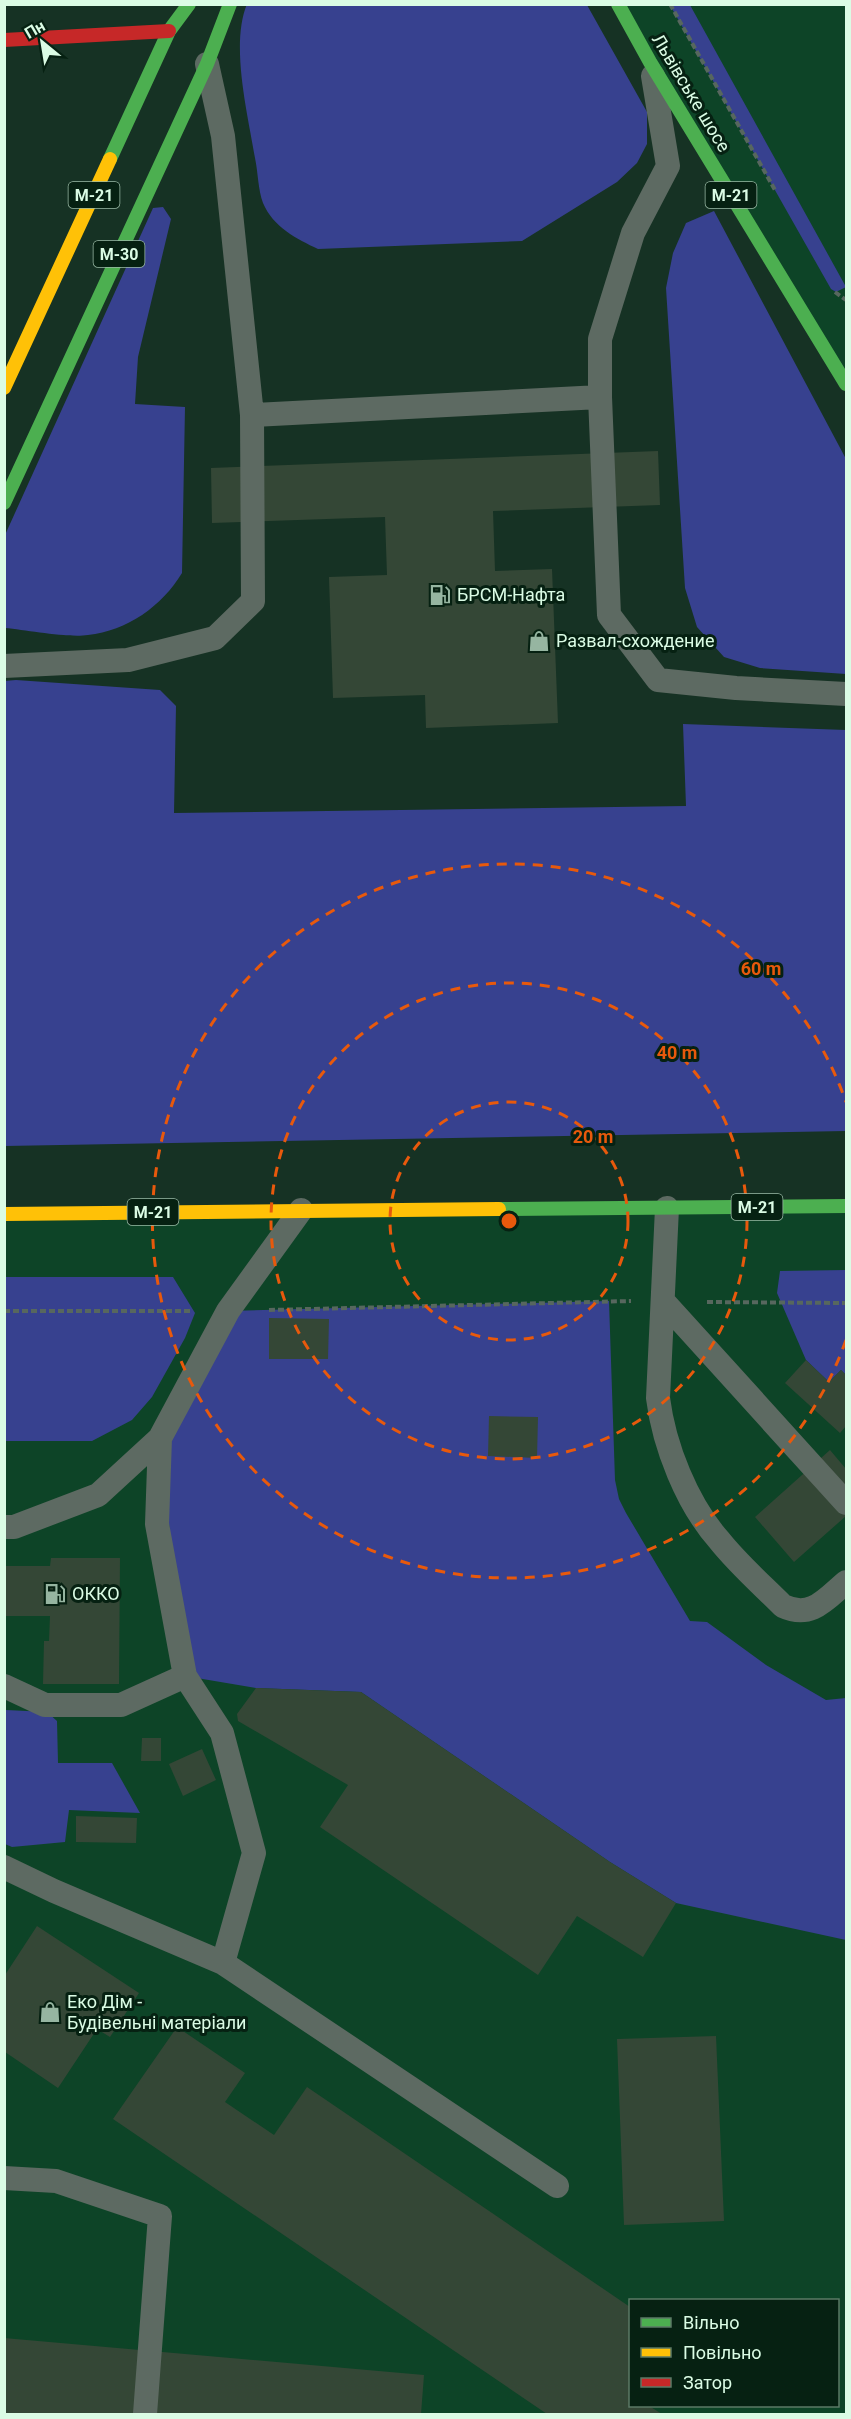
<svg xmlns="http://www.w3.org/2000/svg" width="851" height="2419" viewBox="0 0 851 2419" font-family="Roboto,sans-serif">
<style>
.built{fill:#0d4427;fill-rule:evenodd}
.green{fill:#37418f}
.building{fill:#344736}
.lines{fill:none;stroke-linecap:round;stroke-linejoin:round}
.path{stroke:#57675e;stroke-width:4;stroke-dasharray:6 3;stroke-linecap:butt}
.lane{stroke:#5d6a62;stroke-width:24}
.fast{stroke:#4caf50;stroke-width:14}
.slow{stroke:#ffc107;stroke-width:14}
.jam{stroke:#c62828;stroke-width:14}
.ring{fill:none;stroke:#e8590c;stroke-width:3;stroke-dasharray:10 8}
.labels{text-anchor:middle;stroke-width:6;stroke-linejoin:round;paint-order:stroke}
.shield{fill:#062112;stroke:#9bbaa6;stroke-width:1.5}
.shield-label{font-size:16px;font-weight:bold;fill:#dbfce5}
.street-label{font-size:18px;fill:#dbfce5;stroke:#062112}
.poi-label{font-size:18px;fill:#dbfce5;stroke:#062112;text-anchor:start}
.centre{fill:#e8590c;stroke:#062112;stroke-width:3}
.ring-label{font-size:18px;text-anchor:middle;font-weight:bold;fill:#e8590c;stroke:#062112;stroke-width:6;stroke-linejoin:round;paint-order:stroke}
</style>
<rect width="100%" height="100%" fill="#163224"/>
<path class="built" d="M622,5H846V384Z
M846,1206V2414H5L4,1214ZM630,2300H838V2406H630Z"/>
<path class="green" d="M247,4L587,5L647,112V144L637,163L617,182L522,241L318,249C297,239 273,227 263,203C258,190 258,172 255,158C248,115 230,45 247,4Z
M670,5H690L846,287L836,292L831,289Z
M163,207L171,219L138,357L135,404L185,407L182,573C162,606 127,631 88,635C67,638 27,630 5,628V535L153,208Z
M714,211L846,459V674L760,668L724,657L697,627L685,588L666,288L673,253L686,223Z
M16,680L160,690L176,706L174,813L686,806L683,724L846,730V1131L5,1146L4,681Z
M846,1270V1375L841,1370L829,1382L806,1360L777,1293L780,1271Z
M4,1277H173L195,1313L185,1338L152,1397L132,1420L92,1441H5Z
M609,1301L615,1480L619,1499L626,1513L690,1621L707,1622L766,1665L826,1700L846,1698V1940L676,1903L610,1862L361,1692L256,1688L185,1676L160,1438L228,1311Z
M6,1710L47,1712L57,1721L58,1763H112L140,1813L69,1810L65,1842L12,1847L5,1844Z"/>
<path class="building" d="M658,451L660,505L493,511L495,571L552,569L558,723L426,728L425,695L333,698L329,577L387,575L385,517L212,523L211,468Z
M269,1318L329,1319L328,1359H269Z
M806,1360L829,1382L841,1370L846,1375V1426L840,1433L785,1383Z
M489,1416L538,1417L537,1458L488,1456Z
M830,1450L846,1469V1516L794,1562L755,1517Z
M51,1558H120L119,1684H43L44,1641H49L50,1616H4V1566H50Z
M256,1688L361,1692L610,1862L676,1903L643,1957L577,1916L538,1975L320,1827L348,1785L238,1721L237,1714Z
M142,1738H161V1761H141Z
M202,1749L216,1780L183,1796L169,1764Z
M76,1816L137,1818L136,1843L76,1842Z
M37,1926L139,1993L110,2037L97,2029L58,2088L5,2052V1975Z
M177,2027L245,2073L225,2102L274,2135L307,2087L630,2307V2406H649L662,2414H547L113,2119Z
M716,2036L724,2221L624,2225L617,2039Z
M4,2338L424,2375L421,2414H4Z"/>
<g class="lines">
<path class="path" d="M670,4L775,190
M835,292L846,300
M707,1302L846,1303
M269,1310L631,1301
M4,1311H190"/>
<path class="lane" d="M653,76L668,166L633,233L600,339V397L609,615L658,680L736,688L846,694
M252,415L600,397
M4,666L128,660L215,638L253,601L252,415L223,136L207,64
M667,1208L658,1398C664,1446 687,1504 719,1540C738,1564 761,1584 783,1606C811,1619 825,1600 846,1582
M663,1301L846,1503
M160,1438L157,1524L185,1676L222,1733L254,1853L223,1963
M4,1527H14L98,1495L160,1438L228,1311L301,1210
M4,1686L45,1705H121L185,1676
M4,1867L54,1891L223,1963L557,2186
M4,2178L56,2181L160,2216L145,2414"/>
<path class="fast" d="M618,4L650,62L846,384
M110,159L169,31L189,4
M4,503L207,64L230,4
M499,1209L846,1206"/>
<path class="slow" d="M4,388L110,159
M4,1214L499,1209"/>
<path class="jam" d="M4,40L169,31"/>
</g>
<g class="ring">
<circle cx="509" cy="1221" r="119"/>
<circle cx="509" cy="1221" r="238"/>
<path d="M846 1340A357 357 0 1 1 846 1102"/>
</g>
<defs>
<symbol id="fuel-bare" viewBox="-9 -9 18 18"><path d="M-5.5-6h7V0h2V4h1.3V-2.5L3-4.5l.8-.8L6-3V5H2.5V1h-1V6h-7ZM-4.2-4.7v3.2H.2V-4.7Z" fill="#96b5a1" stroke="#062112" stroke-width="2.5" paint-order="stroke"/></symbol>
<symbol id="shop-bare" viewBox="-9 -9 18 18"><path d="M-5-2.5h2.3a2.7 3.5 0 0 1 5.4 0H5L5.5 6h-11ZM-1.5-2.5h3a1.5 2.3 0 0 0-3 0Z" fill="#96b5a1" stroke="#062112" stroke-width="2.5" paint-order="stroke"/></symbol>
</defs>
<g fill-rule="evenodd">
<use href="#fuel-bare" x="425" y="580" width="30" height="30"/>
<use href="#shop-bare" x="524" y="626" width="30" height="30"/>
<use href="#fuel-bare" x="40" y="1579" width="30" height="30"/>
<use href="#shop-bare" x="35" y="1997" width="30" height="30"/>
</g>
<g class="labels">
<g class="shield">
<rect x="68.5" y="182" width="51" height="26" rx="4.5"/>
<rect x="705.5" y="182" width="51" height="26" rx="4.5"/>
<rect x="93.5" y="241" width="51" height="26" rx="4.5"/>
<rect x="731.5" y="1194" width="51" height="26" rx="4.5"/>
<rect x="127.5" y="1199" width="51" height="26" rx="4.5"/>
</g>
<g class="shield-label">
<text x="94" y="201">М-21</text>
<text x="731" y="201">М-21</text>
<text x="119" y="260">М-30</text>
<text x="757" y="1213">М-21</text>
<text x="153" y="1218">М-21</text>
</g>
<g class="street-label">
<text transform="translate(691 93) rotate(59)" y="6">Львівське шосе</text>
</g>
<g class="poi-label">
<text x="457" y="601">БРСМ-Нафта</text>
<text x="556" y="647">Развал-схождение</text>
<text x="72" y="1600">ОККО</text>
<text x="67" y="2008">Еко Дім -<tspan x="67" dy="21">Будівельні матеріали</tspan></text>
</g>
</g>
<circle cx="509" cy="1221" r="9" class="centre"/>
<g class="ring-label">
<text x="761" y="975">60 m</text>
<text x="677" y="1059">40 m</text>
<text x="593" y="1143">20 m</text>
</g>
<rect width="851" height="2419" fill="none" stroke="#dbfce5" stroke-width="12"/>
<rect x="629" y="2299" width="210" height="108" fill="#062112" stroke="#5b7966" stroke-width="1.5"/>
<rect x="641" y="2318" width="30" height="9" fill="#4caf50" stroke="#5b7966" stroke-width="1.5"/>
<text x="683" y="2329" font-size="18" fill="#dbfce5">Вільно</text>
<rect x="641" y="2348" width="30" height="9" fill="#ffc107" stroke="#5b7966" stroke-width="1.5"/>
<text x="683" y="2359" font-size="18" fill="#dbfce5">Повільно</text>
<rect x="641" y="2378" width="30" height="9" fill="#c62828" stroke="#5b7966" stroke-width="1.5"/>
<text x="683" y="2389" font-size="18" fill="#dbfce5">Затор</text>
<g transform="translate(42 42) rotate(330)" stroke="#062112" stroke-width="4.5" paint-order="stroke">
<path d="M0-4.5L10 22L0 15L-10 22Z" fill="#dbfce5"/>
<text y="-9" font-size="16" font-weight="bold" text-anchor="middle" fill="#dbfce5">Пн</text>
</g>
</svg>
